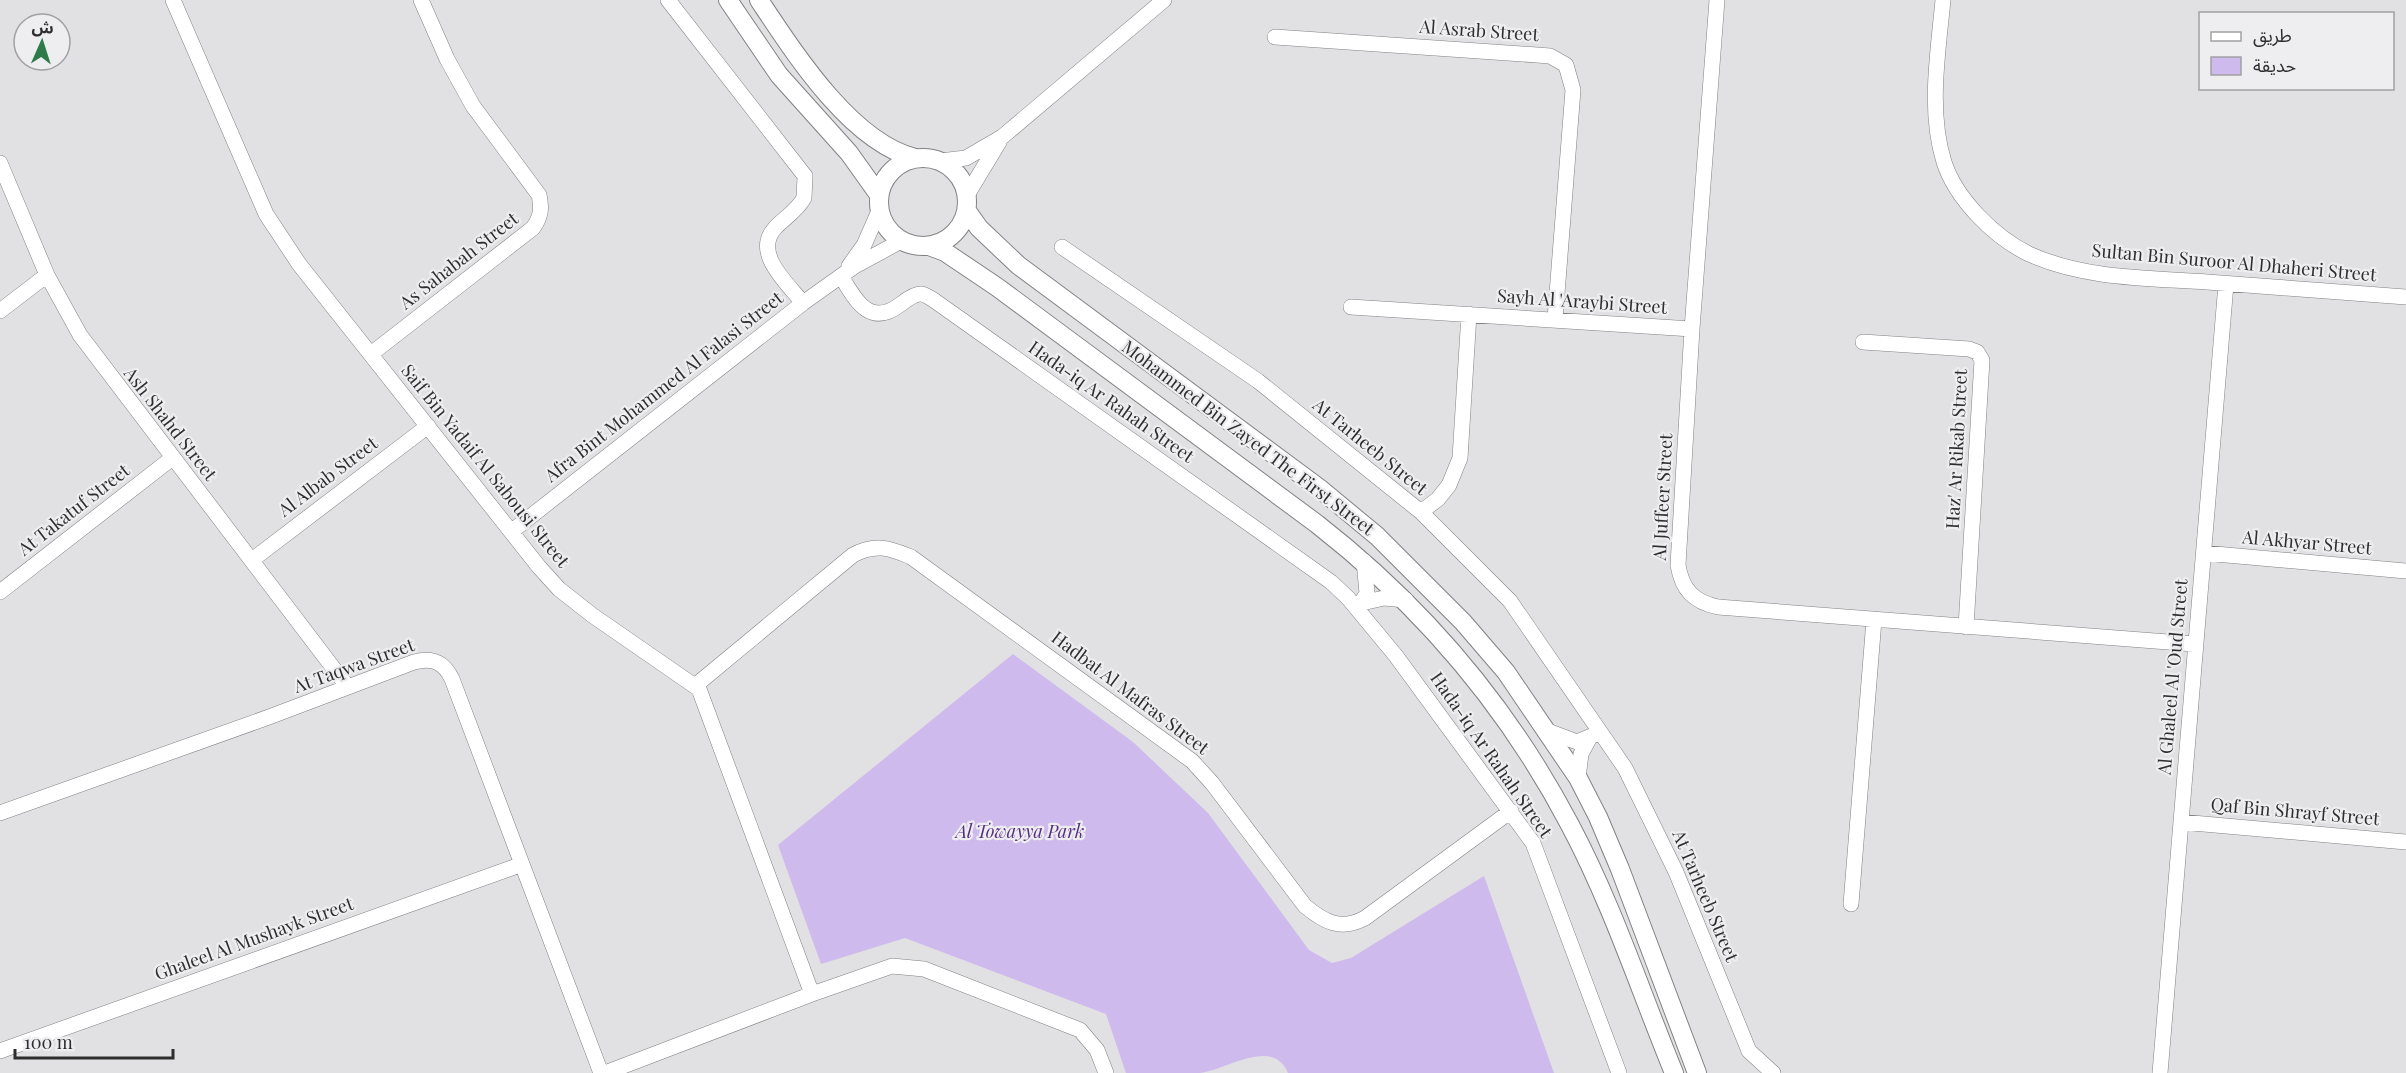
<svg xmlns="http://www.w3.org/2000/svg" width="2406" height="1073" viewBox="0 0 2406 1073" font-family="'Playfair Display','Noto Sans Arabic',serif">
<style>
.green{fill:#cebaed}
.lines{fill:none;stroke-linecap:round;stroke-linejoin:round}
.minor-casing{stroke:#828184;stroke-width:16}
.major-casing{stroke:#828184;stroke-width:20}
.minor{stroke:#fff;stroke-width:15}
.major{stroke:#fff;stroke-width:18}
.labels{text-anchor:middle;stroke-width:4.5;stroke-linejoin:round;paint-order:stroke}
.street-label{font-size:18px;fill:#2e2e2f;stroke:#eeedf0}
.park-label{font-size:18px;font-style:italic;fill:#572f82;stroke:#eeedf0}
</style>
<rect width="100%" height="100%" fill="#e1e0e3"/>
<path class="green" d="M1013,654L1133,742L1208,813L1309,950L1332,963L1351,958L1484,876L1554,1073H1288C1273,1036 1224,1071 1200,1073C1175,1073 1150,1073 1126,1073L1106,1014L905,938L821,964L778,845Z"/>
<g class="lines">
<defs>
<path id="minor" d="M173,0L266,214L299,264L539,567L559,589L592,615L699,689L812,994
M668,0L805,176L804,198C797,211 784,218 775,228C752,253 788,284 803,303
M1717,0L1692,329L1678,565C1682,590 1694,602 1718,607L2194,644
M1943,0C1938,53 1928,111 1944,162C1956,199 1994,237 2029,254C2084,279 2148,278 2207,282C2273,287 2340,292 2406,297
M1275,37L1537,55L1550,56L1566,65L1573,90L1555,319
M940,161L966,158L1002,137L1164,0
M0,163L47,275L80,335L347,686
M967,195L999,142
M1062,247L1258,381L1421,512L1510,601L1625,768L1676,872L1749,1051L1773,1073
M849,266L864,245L879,211
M841,276C856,301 870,328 901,304C906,300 915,293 922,294C926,295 932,299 935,301L1331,582L1348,598L1396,656L1533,843L1619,1073
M1351,307L1692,329
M0,311L47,275
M1863,342L1969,349L1977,352L1982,360L1966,627
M371,354L533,228C541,217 542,208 539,195L473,106L447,59L421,0
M1421,512L1438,499L1449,485L1460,458L1469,314
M512,531L803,303L855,266L901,241
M2204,553L2406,571
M252,560L428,426
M0,592L171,459
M1362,603L1384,598L1406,600
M1358,608L1367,593L1364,561
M696,685L853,555C875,543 890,548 911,557L1192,761L1212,783L1305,906C1324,922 1341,931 1365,918L1511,811
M1545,730L1577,742L1599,733
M1578,778L1581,754L1589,739
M0,813L269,717L414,662C432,657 444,662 452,679L601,1073
M2181,822L2406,842
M1851,904L1874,620
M0,1051L520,865
M605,1073L812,994L892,966L924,969L1080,1030L1097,1050L1106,1073
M2160,1073L2226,284"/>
<path id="major" d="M728,0L779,75L849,153L879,195
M759,0C795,54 851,142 915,158
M879 202a44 44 0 1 1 88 0a44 44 0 1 1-88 0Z
M967,211L979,228L1018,265L1319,488L1377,536L1463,622L1506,672L1578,778L1598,817L1620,869L1697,1073
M929,246L945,252L997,287L1317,524C1422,606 1508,707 1570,825C1612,904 1640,990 1674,1073"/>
</defs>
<use href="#minor" class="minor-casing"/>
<use href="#major" class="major-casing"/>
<use href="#minor" class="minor"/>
<use href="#major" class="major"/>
</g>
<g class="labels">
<g class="street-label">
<text transform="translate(1479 31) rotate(4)" y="6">Al Asrab Street</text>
<text transform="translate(459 261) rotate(-38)" y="6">As Sahabah Street</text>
<text transform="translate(2234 263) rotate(5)" y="6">Sultan Bin Suroor Al Dhaheri Street</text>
<text transform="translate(1582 302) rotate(4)" y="6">Sayh Al 'Araybi Street</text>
<text transform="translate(664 387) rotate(-38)" y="6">Afra Bint Mohammed Al Falasi Street</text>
<text transform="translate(1111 402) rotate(35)" y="6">Hada-iq Ar Rahah Street</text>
<text transform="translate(170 424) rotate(52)" y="6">Ash Shahd Street</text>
<text transform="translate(1248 438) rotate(37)" y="6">Mohammed Bin Zayed The First Street</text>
<text transform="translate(1370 447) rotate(39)" y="6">At Tarheeb Street</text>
<text transform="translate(1957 449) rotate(-87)" y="6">Haz' Ar Rikab Street</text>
<text transform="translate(485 466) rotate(51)" y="6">Saif Bin Yadaif Al Sabousi Street</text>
<text transform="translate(328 477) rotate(-37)" y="6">Al Albab Street</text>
<text transform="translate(1663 497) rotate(-87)" y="6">Al Juffeer Street</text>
<text transform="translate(74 510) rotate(-38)" y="6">At Takatuf Street</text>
<text transform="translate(2307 543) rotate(5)" y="6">Al Akhyar Street</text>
<text transform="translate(354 666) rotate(-20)" y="6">At Taqwa Street</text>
<text transform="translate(2173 677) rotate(-85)" y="6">Al Ghaleel Al 'Oud Street</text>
<text transform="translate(1130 693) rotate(37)" y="6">Hadbat Al Mafras Street</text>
<text transform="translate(1491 755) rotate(55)" y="6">Hada-iq Ar Rahah Street</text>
<text transform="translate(2295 812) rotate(5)" y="6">Qaf Bin Shrayf Street</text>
<text transform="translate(1705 896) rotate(67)" y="6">At Tarheeb Street</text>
<text transform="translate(254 939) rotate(-20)" y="6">Ghaleel Al Mushayk Street</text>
</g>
<g class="park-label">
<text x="1020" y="838">Al Towayya Park</text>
</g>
</g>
<rect x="2199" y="12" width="195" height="78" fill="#eeedf0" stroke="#a1a1a3" stroke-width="1.5"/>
<rect x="2211" y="32" width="30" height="9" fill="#ffffff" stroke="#a1a1a3" stroke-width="1.5"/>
<text x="2253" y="42" font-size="18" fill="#2e2e2f">طريق</text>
<rect x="2211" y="57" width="30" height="18" fill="#cebaed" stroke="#a1a1a3" stroke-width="1.5"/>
<text x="2253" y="72" font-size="18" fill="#2e2e2f">حديقة</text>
<g transform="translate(42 42) rotate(3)"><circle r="28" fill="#eeedf0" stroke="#a1a1a3" stroke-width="1.5"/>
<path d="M0-4.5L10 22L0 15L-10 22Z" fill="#2e7b4a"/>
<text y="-9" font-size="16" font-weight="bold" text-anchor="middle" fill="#2e2e2f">ش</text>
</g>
<path d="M15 1049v9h158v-9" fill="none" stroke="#2e2e2f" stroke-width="3"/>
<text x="24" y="1049" font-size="18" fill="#2e2e2f" stroke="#eeedf0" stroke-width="4.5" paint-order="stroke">100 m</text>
</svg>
